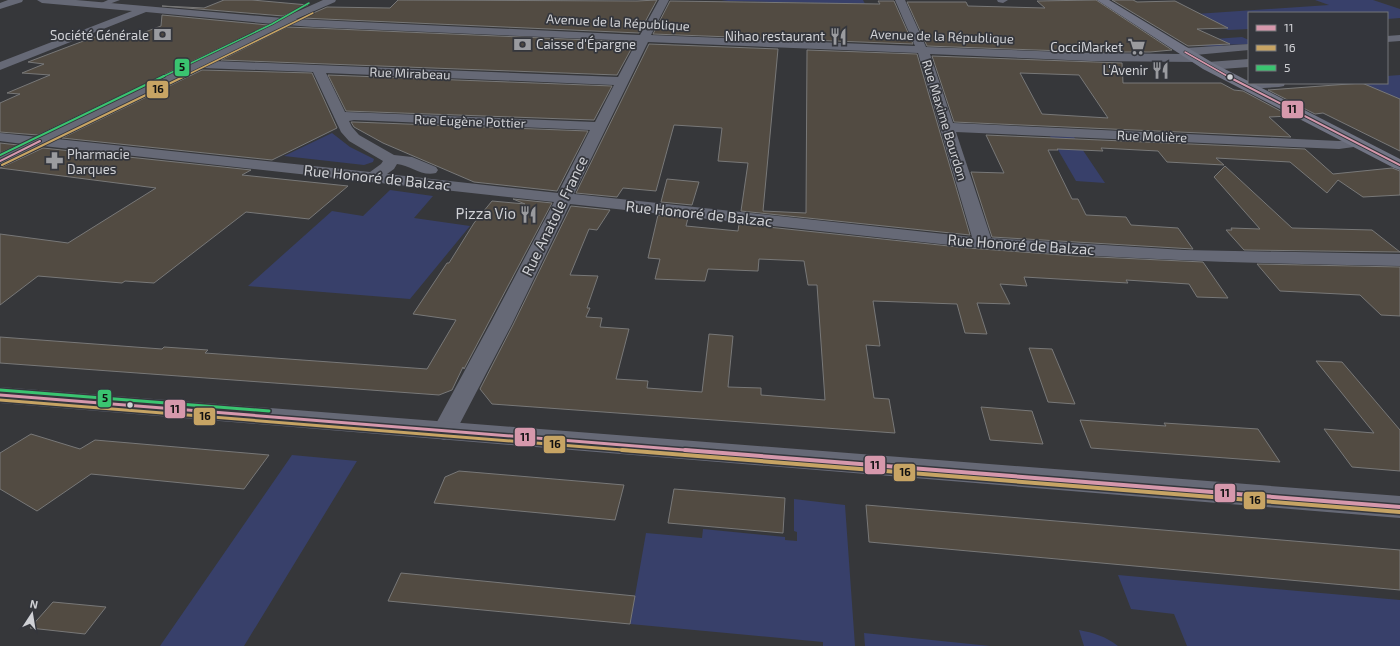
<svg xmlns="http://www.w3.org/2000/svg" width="1400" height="646" viewBox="0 0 1400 646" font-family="'Exo 2',sans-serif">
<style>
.green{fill:#38406a}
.building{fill:#524b42;stroke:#787878;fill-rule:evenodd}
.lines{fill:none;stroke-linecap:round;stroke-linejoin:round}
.pedestrian{fill:#666976;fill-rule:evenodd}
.minor{fill:#666976;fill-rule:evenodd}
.tertiary{fill:#666976;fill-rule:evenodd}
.secondary{fill:#717484;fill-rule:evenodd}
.bus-1-far3-casing{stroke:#34363c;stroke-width:3}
.bus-1-far2-casing{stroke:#34363c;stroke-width:4}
.bus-1-far1-casing{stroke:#34363c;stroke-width:6}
.bus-1-casing{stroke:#34363c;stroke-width:7}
.bus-2-far3-casing{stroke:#34363c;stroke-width:3}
.bus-2-far2-casing{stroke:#34363c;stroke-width:4}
.bus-2-far1-casing{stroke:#34363c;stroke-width:6}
.bus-2-casing{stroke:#34363c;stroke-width:7}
.bus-3-far2-casing{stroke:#34363c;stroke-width:3}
.bus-3-far1-casing{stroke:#34363c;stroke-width:4}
.bus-3-casing{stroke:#34363c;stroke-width:6}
.bus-1-far3{stroke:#d698ac;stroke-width:1.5}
.bus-1-far2{stroke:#d698ac;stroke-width:2}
.bus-1-far1{stroke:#d698ac;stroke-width:3}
.bus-1{stroke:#d698ac;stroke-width:4}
.bus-2-far3{stroke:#c7a464;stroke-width:1.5}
.bus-2-far2{stroke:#c7a464;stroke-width:2}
.bus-2-far1{stroke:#c7a464;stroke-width:3}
.bus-2{stroke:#c7a464;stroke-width:4}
.bus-3-far2{stroke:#3ac470;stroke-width:1.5}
.bus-3-far1{stroke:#3ac470;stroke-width:2}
.bus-3{stroke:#3ac470;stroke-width:3}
.bus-dot{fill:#d0d1d5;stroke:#34363c;stroke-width:1.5}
.labels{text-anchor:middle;stroke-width:3.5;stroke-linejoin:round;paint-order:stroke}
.far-street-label{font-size:13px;fill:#d0d1d5;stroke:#34363c}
.far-poi-label{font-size:13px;fill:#d0d1d5;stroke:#34363c;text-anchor:end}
.street-label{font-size:15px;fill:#d0d1d5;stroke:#34363c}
.poi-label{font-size:15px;fill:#d0d1d5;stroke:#34363c;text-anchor:end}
.line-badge{stroke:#34363c;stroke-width:1.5}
.pale-badge-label{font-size:11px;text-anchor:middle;font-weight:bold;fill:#111}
</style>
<rect width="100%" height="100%" fill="#36373a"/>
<path class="green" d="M721,0H863L865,4L728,1Z
M1315,0H1373L1400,9V18L1387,19V13H1249V29L1228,30L1196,14L1329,5Z
M1242,37L1249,40V44C1239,45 1231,44 1221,45L1224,46C1208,47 1188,47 1175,38L1187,41Z
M1400,75V101L1379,102L1338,83H1387V76Z
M332,133L350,147L374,159L373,162L364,165L284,156Z
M1050,136L1074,137L1105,183L1076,181Z
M390,190L433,196L414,218L470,226L410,299L248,286L332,211L363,216Z
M292,455L357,461L244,646H160Z
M794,499L845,505L855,646H823V642L630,624L646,533L702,538L703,529L785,537V540L797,541V532L794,531Z
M1118,575L1400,600V646H1187L1174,614L1131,609Z
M1079,630C1094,633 1105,636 1118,646H1084Z
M864,633L990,646H865Z"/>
<path class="building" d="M224,0H252L308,5L283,16L162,6L204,8Z
M398,0L637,1L657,0L639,33L302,18L327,7L390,8Z
M1096,0L1172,50L1150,52H1091L927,46L907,2H966L968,6L1045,8L1037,1Z
M1112,0H1133L1137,2L1175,1L1228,28L1197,29L1230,44L1188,46Z
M670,1L880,4L878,1H894L913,44L653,34Z
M162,15L268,25L38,135L0,132V103L20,94L7,93L50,75L22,73L44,64L28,62L94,37L129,38L161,26Z
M287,27L313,28L635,42L617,75L221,60Z
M649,44L778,49L763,211L806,213L807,50L917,54L970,235L741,211L748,163L718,161L722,128L674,125L656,191L623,188L617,197L576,193Z
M932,56L1122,63L1123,83H1221L1234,90L1243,91L1290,116L1269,117L1291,137L954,122ZM1020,73L1079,75L1108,118L1042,114Z
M202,70L312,73L337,128L272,160L62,138Z
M328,75L612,86L594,120L346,111Z
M1362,83L1400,99V151L1323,113L1315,114L1268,90Z
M351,122H354L588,131L557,191L474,182L383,143L354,127Z
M986,135L1305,149L1333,174L1392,168L1400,171V195L1363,197L1338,180L1327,193L1290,162L1216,158L1224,165L1167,162L1158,151L1101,148L1103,151L1057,149L1058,150H1048L1072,199H1078L1086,215L1126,217L1131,225L1178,228L1193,249L992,237L971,172L1004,173Z
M0,143L18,145L0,153Z
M43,148L251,170L242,175L348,186L309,219L246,212L154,283L125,281L122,283L38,276L0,305V234L68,243L156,188L0,168Z
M1225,166L1292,228L1372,230L1400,252L1244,250L1226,230H1232L1231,228L1260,229L1214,177Z
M667,179L699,182L692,205L661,202Z
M513,199L552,203L464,369L463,367L452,390L439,395L0,363V337L162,349L164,347L208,350L205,353L427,369L456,320L413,314L447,263H449L474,223L492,201L525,204Z
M571,206L610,210L597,230L589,229L570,275L598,276L587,308H590L586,317L602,318L600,327L629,329L616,379L648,381L647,388L702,392L709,334L733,336L728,387L761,388V395L825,400L817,285H808L804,261L759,259L758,271L708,269L705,281L655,279L660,259L648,258L658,215L688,218L686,226L738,231L739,224L968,248L1076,256L1203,262L1228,298L1197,297L1189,284L1126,280L1128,283L1024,277L1027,286L1000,284L1010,304L977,303L987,334L965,333L957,304L873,301L880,346L866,345L874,398L889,399L895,433L492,404L480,389L513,325Z
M1257,264L1400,267V316L1381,315L1360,295L1280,291Z
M1029,348L1052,349L1075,404L1048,402Z
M1316,361L1342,362L1400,430V471L1352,467L1324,429L1374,433Z
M981,407L1032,411L1043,444L990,440Z
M1080,420L1166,426L1164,423L1258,429L1280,462L1091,448Z
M31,434L80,449L95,440L269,455L244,489L91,474L37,511L0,489V453Z
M459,471L589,482L624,485L615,520L434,503L445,477Z
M674,489L785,498L783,533L668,523Z
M866,505L1400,550V590L869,542Z
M401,573L635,596L630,624L388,601Z
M53,602L106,607L85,634L30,628Z"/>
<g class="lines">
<path class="pedestrian" d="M108,0H120L101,7L97,5Z"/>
<path class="minor" d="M8,0H23L22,2L0,9V3Z
M37,0H76L283,18L323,0H336L335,2L296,19L640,35L659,0H669L651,35L915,46L895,0H905L926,47L1091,53L1181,54L1179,52L1181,50L1185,48L1249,44V50L1195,55L1200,58L1198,61L1194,62L1091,61L930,54L953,123L1339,141L1356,139L1361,140L1363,143L1361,146L1339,149L956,132L991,238L1184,250L1400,254V266C1256,264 1112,259 968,247L570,204L512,324L456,431L453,437L444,440L435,437L432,431L490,324L554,202L43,146L0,166V155L23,144L0,141V133L38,137L274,24L146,12L0,70V62L132,11L42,3ZM287,25L313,27L637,41L618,77L215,61ZM648,42L918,53L972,237L574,194ZM202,68L313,72L341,132L349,141L383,161L381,164L370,172L57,139ZM326,73L614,85L595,122L345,112ZM349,121L354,120L590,130L558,193L387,174L394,169L397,164C410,165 422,177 436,173L438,170L436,167L412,157L394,155L359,135L352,127Z
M997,0H1008L1003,3L998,2Z
M1400,35V41L1387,42V36Z
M1249,59V67L1208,70L1204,69L1202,66L1204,63L1208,62Z
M1249,81V83H1285L1284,86L1279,87L1246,89L1241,88L1240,85L1241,82Z"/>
<path class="tertiary" d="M0,387L1400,496V518L0,403Z"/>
<path class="secondary" d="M1097,0H1109L1213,63L1400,159V170L1394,168L1203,69Z"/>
<defs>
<path id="bus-1-far3" d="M1185,52L1229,77"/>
<path id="bus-1-far2" d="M1227,76L1400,165
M0,161L40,141"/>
<path id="bus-1-far1" d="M0,395L697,451"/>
<path id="bus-1" d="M685,450L1400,507"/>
<path id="bus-2-far3" d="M183,77L313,13"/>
<path id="bus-2-far2" d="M2,165L185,76"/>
<path id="bus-2-far1" d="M0,400L635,451"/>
<path id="bus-2" d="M622,450L1400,512"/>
<path id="bus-3-far2" d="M162,77L272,24L309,3"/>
<path id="bus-3-far1" d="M0,155L164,76"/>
<path id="bus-3" d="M0,390L269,411"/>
</defs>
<use href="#bus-1-far3" class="bus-1-far3-casing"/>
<use href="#bus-1-far2" class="bus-1-far2-casing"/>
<use href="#bus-1-far1" class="bus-1-far1-casing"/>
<use href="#bus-1" class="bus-1-casing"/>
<use href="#bus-2-far3" class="bus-2-far3-casing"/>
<use href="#bus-2-far2" class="bus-2-far2-casing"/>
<use href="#bus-2-far1" class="bus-2-far1-casing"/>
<use href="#bus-2" class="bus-2-casing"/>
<use href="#bus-3-far2" class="bus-3-far2-casing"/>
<use href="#bus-3-far1" class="bus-3-far1-casing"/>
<use href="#bus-3" class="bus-3-casing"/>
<use href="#bus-1-far3" class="bus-1-far3"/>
<use href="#bus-1-far2" class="bus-1-far2"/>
<use href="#bus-1-far1" class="bus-1-far1"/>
<use href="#bus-1" class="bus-1"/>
<use href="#bus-2-far3" class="bus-2-far3"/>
<use href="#bus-2-far2" class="bus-2-far2"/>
<use href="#bus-2-far1" class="bus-2-far1"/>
<use href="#bus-2" class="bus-2"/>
<use href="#bus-3-far2" class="bus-3-far2"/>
<use href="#bus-3-far1" class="bus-3-far1"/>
<use href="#bus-3" class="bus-3"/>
</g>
<defs>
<symbol id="bank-bare" viewBox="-9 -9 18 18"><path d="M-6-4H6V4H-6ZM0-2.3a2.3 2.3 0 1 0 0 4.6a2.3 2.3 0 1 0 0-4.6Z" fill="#9a9b9f" stroke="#34363c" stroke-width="2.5" paint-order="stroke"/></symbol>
<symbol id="restaurant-bare" viewBox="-9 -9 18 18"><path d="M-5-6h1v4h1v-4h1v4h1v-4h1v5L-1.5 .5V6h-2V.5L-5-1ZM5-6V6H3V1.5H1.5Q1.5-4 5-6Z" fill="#9a9b9f" stroke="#34363c" stroke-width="2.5" paint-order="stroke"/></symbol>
<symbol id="supermarket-bare" viewBox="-9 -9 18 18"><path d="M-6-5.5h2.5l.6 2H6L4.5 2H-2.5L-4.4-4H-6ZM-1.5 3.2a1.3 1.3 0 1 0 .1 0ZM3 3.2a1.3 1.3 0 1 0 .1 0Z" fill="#9a9b9f" stroke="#34363c" stroke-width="2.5" paint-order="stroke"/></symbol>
<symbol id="pharmacy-bare" viewBox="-9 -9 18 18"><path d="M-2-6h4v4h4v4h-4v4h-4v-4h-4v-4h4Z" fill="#9a9b9f" stroke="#34363c" stroke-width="2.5" paint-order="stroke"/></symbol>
</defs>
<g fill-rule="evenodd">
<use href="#bank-bare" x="150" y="22" width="25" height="25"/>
<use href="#restaurant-bare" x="826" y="24" width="25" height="25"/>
<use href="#bank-bare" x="510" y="32" width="25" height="25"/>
<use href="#supermarket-bare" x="1124" y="34" width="25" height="25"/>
<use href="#restaurant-bare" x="1148" y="58" width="25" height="25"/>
<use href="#pharmacy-bare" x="42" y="148" width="25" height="25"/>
<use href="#restaurant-bare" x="516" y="202" width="25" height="25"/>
</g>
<g class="bus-dot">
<circle cx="1230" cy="77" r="3.5"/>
<circle cx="130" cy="405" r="3.5"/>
</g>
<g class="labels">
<g class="far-street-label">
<text transform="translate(618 22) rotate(3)" y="5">Avenue de la République</text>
<text transform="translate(942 36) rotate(2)" y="5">Avenue de la République</text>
<text transform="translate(410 73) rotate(2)" y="5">Rue Mirabeau</text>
<text transform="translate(945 120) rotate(73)" y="5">Rue Maxime Bourdon</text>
<text transform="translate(470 121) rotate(2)" y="5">Rue Eugène Pottier</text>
<text transform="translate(1152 136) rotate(2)" y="5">Rue Molière</text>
</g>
<g class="far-poi-label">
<text x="149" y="40">Société Générale</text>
<text x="825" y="41">Nihao restaurant</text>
<text x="536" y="49" text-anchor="start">Caisse d'Épargne</text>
<text x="1123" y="52">CocciMarket</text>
<text x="1148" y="75">L'Avenir</text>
<text x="67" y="159" text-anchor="start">Pharmacie<tspan x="67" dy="15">Darques</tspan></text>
</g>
<g class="street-label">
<text transform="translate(377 178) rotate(6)" y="5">Rue Honoré de Balzac</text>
<text transform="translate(699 214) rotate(6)" y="5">Rue Honoré de Balzac</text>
<text transform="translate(555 216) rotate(-64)" y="5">Rue Anatole France</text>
<text transform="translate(1021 245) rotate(4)" y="5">Rue Honoré de Balzac</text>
</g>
<g class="poi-label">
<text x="516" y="219">Pizza Vio</text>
</g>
</g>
<g class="line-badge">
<rect x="174" y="58" width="16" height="19" rx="4" fill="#3ac470"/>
<rect x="146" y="80" width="23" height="19" rx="4" fill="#c7a464"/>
<rect x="1281" y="100" width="23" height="19" rx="4" fill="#d698ac"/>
<rect x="97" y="389" width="15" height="19" rx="4" fill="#3ac470"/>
<rect x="164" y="399" width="22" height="20" rx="4" fill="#d698ac"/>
<rect x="193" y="407" width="23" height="19" rx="4" fill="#c7a464"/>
<rect x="514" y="427" width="22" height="20" rx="4" fill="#d698ac"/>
<rect x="543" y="435" width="23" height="19" rx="4" fill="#c7a464"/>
<rect x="864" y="455" width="22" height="20" rx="4" fill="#d698ac"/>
<rect x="893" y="463" width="23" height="19" rx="4" fill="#c7a464"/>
<rect x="1214" y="483" width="22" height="20" rx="4" fill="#d698ac"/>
<rect x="1243" y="491" width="23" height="19" rx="4" fill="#c7a464"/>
</g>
<g class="pale-badge-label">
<text x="182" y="71">5</text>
<text x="158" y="93">16</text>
<text x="1292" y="113">11</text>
<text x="105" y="402">5</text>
<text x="175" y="413">11</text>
<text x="205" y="420">16</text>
<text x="525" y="441">11</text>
<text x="555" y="448">16</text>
<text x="875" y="469">11</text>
<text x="905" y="476">16</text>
<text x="1225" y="497">11</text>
<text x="1255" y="504">16</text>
</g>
<rect x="1248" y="12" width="140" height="72" fill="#34363c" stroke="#727479"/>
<rect x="1256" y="25" width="20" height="6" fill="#d698ac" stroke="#727479"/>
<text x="1284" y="32" font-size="12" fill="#d0d1d5">11</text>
<rect x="1256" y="45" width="20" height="6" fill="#c7a464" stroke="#727479"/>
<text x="1284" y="52" font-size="12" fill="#d0d1d5">16</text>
<rect x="1256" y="65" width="20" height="6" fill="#3ac470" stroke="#727479"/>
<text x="1284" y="72" font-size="12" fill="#d0d1d5">5</text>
<g transform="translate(32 614) rotate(12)" stroke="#34363c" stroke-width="3" paint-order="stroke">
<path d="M0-3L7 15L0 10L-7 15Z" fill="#d0d1d5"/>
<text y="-6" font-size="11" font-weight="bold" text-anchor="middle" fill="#d0d1d5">N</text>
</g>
</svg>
